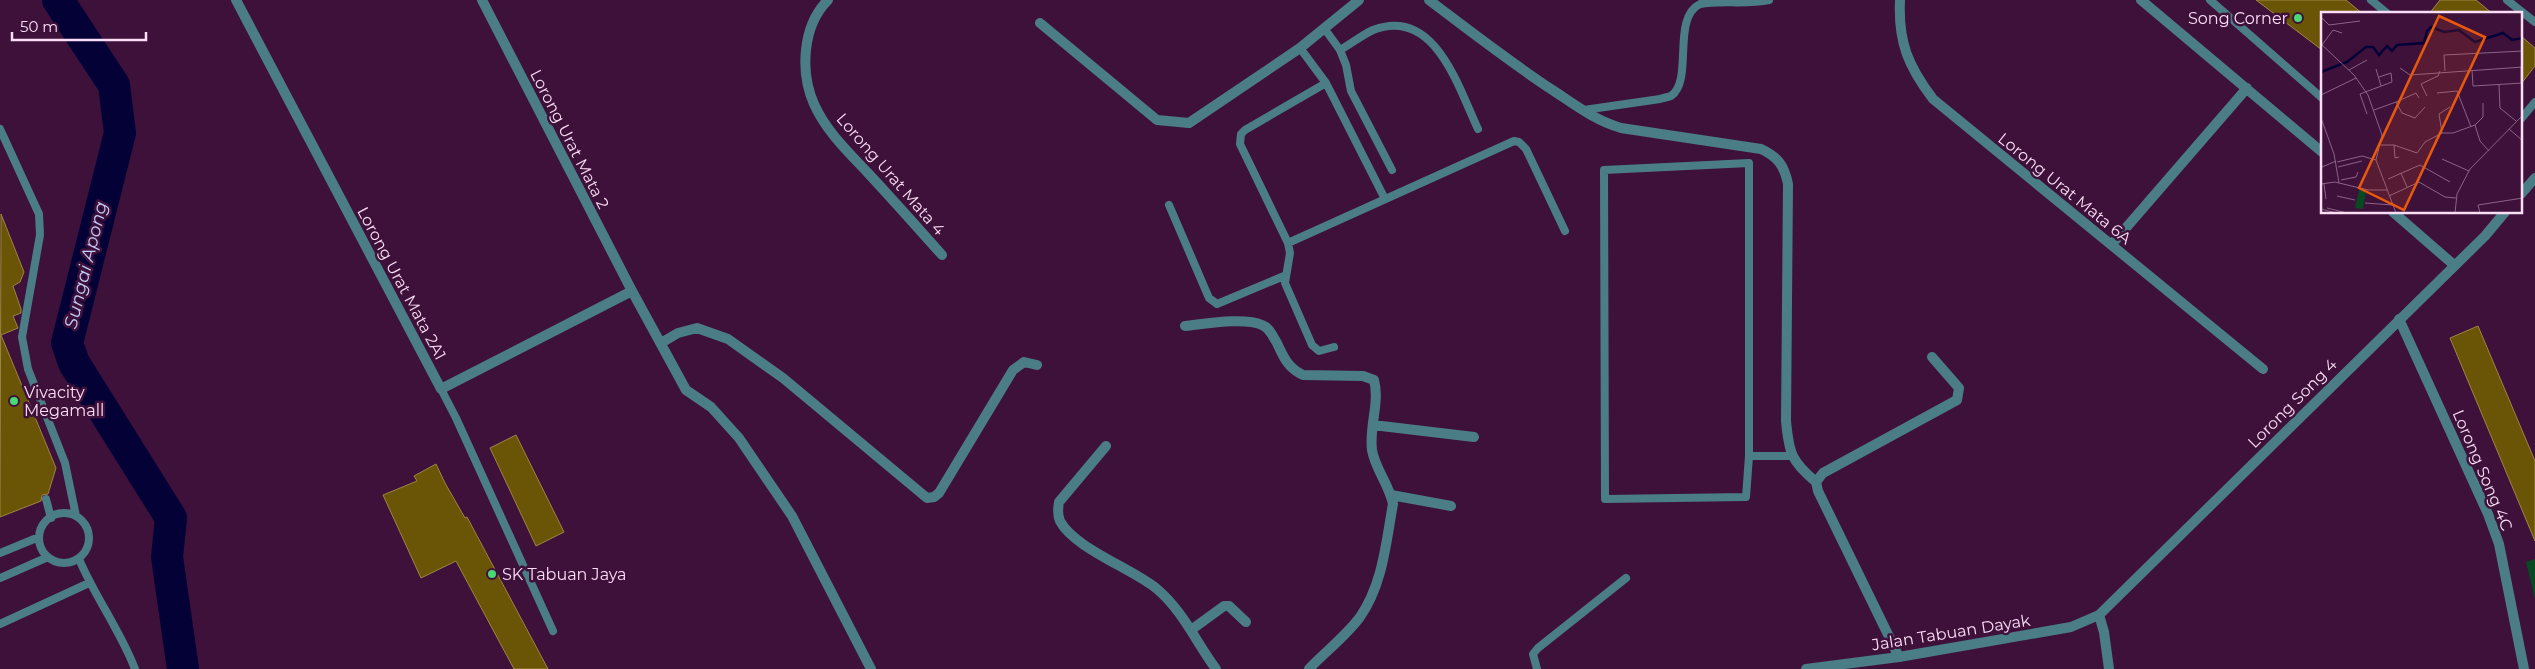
<svg xmlns="http://www.w3.org/2000/svg" width="2535" height="669" viewBox="0 0 2535 669" font-family="Montserrat,sans-serif">
<style>
.green{fill:#074a22}
.lines{fill:none;stroke-linecap:round;stroke-linejoin:round}
.river{stroke:#040137;stroke-width:32}
.building{fill:#6a5406;stroke:#9d8643}
.service{stroke:#4b7d87;stroke-width:8}
.minor{stroke:#4b7d87;stroke-width:10}
.tertiary{stroke:#4b7d87;stroke-width:10}
.poi-dot{fill:#49d778;stroke:#3e113b;stroke-width:2}
.labels{text-anchor:middle;stroke-width:5;stroke-linejoin:round;paint-order:stroke}
.poi-label{font-size:16px;fill:#fbdef6;stroke:#3e113b;text-anchor:start}
.street-label{font-size:16px;fill:#fbdef6;stroke:#3e113b}
.water-label{font-size:18px;font-style:italic;fill:#c2d0fb;stroke:#3e113b}
.inset-river{fill:none;stroke:#040137;stroke-width:2.5}
.inset-road{fill:none;stroke:#8a6386;stroke-width:1}
.view{fill:#e8590c;fill-opacity:0.15;stroke:#e8590c;stroke-width:2.5}
.inset-edge{fill:none;stroke:#fbdef6;stroke-width:2.5}
</style>
<rect width="100%" height="100%" fill="#3e113b"/>
<path class="green" d="M2535,559V599L2526,562Z"/>
<g class="lines">
<path class="river" d="M58,0L114,85L120,133L67,343L74,363L171,518L167,557L183,669"/>
</g>
<path class="building" d="M2256,0H2346L2363,14H2322V50Z
M2440,0H2476L2493,14H2429Z
M2521,36L2535,48V66L2521,84Z
M1,214L24,272L20,282L13,286L21,309V313L13,316L18,328L1,335L56,468L48,494L42,495L41,501L0,517Z
M2478,326L2535,461V541L2450,338Z
M516,435L564,532L536,546L490,448Z
M436,464L445,483L465,518L467,517L548,669H514L456,561L421,578L383,495L417,481L414,476Z"/>
<g class="lines">
<path class="service" d="M2210,0L2322,98
M2371,0L2388,14
M2507,0L2535,22
M1324,28L1340,50C1351,44 1362,35 1373,30C1435,6 1458,87 1478,129
M1300,48L1326,83L1385,199
M1340,50L1346,65L1351,91L1392,170
M1326,83L1245,130L1241,134L1240,144L1288,243L1290,253L1285,283L1312,345L1319,351L1334,347
M1584,110L1660,99C1663,98 1668,97 1671,96C1694,80 1671,18 1700,4C1720,0 1747,5 1769,0
M2521,119L2535,102
M0,129L39,214L40,235L22,337L28,369L65,463L76,516
M1169,205L1209,298L1217,304L1284,276
M1288,243L1514,141L1519,142L1526,149L1565,231
M441,389L456,418L553,631
M1749,456L1746,497L1605,499L1604,170L1749,163V456H1791
M46,499L51,518
M39 538a25 25 0 1 1 50 0a25 25 0 1 1-50 0Z
M0,553L39,537
M79,559C95,597 120,630 135,669
M0,578L48,557
M0,624L89,583
M1537,669L1533,654L1538,648L1626,578"/>
<path class="minor" d="M236,0L441,389L632,291
M482,0L632,291L686,390L711,407L739,438L792,516L871,669
M828,0C802,26 800,72 814,104C826,131 848,152 868,173C893,200 918,228 942,255
M1429,0C1470,31 1511,63 1554,91C1575,105 1596,121 1621,128L1761,149C1778,157 1784,165 1788,184L1786,421C1789,453 1791,461 1816,482
M1900,0C1898,42 1908,66 1933,99L2263,369
M2141,0L2322,152
M1040,23L1157,120L1189,123L1300,48L1359,0
M2393,212L2454,265
M2112,244L2247,88
M2399,319L2488,514L2499,544L2524,669
M1185,326C1205,324 1244,317 1262,325C1270,328 1273,337 1277,343C1284,358 1288,368 1303,375L1363,376L1374,380C1380,403 1369,426 1372,450C1375,469 1389,484 1393,504C1386,542 1383,584 1360,617C1346,636 1325,652 1309,669
M661,343L678,333L697,328L728,339L783,378L927,498L934,497L939,493L1013,370L1024,362L1037,365
M1373,425L1474,437
M1106,446L1059,502C1058,508 1057,515 1060,521C1074,548 1133,569 1157,589C1183,611 1196,642 1216,669
M1391,495L1451,506
M2099,615L2104,632L2109,669
M1191,630L1224,606H1229L1246,622
M1899,657L1818,491L1816,482L1823,473L1957,400L1959,388L1932,357"/>
<path class="tertiary" d="M2521,194L2535,178
M1806,669L1899,657L2071,627L2099,615L2485,236L2505,212"/>
</g>
<g class="poi-dot">
<circle cx="2298" cy="18" r="5"/>
<circle cx="14" cy="401" r="5"/>
<circle cx="492" cy="574" r="5"/>
</g>
<g class="labels">
<g class="poi-label">
<text x="2288" y="24" text-anchor="end">Song Corner</text>
<text x="24" y="398">Vivacity<tspan x="24" dy="18">Megamall</tspan></text>
<text x="502" y="580">SK Tabuan Jaya</text>
</g>
<g class="street-label">
<text transform="translate(570 139) rotate(63)" y="6">Lorong Urat Mata 2</text>
<text transform="translate(891 174) rotate(49)" y="6">Lorong Urat Mata 4</text>
<text transform="translate(2065 188) rotate(39)" y="6">Lorong Urat Mata 6A</text>
<text transform="translate(402 283) rotate(62)" y="6">Lorong Urat Mata 2A1</text>
<text transform="translate(2292 403) rotate(-45)" y="6">Lorong Song 4</text>
<text transform="translate(2483 470) rotate(67)" y="6">Lorong Song 4C</text>
<text transform="translate(1951 632) rotate(-9)" y="6">Jalan Tabuan Dayak</text>
</g>
<g class="water-label">
<text transform="translate(86 265) rotate(-76)" y="6">Sungai Apong</text>
</g>
</g>
<g transform="translate(2321 12)">
<rect width="201" height="201" fill="#3e113b"/>
<path d="M38,178L45,179L42,197L34,196Z" fill="#074a22"/>
<path class="inset-river" d="M0,60L26,50L45,35H52L58,43L66,34L71,39L76,33L103,31L106,19L110,15L123,20L138,18L154,30L182,21L191,28L202,26"/>
<path class="inset-road" d="M0,5L8,13L39,9M0,32L33,63L47,83L61,123L55,148M1,33L12,18L21,21M200,55V71M79,56L89,63L202,55M55,57L60,74M28,58L46,48M151,58L152,74L202,71M124,59L123,43L202,39M178,73L179,96L195,109M116,81L136,79L150,115M0,83L35,66M106,84L100,72L117,64L119,59M75,90L95,81L98,86M53,98L75,90L81,101L94,106L104,95M46,102L39,82L71,70L70,61L58,65M0,106L13,142L18,171M154,113L162,105V91M188,117L202,129M121,121L118,102L129,95M59,133H73L74,146L78,145M73,133L96,141L104,130L121,121H132L154,113L159,129L168,139M121,147L148,159M55,148L75,201M16,150L41,144L55,148M1,155L15,149M17,155L41,149M80,161L86,175M67,167L99,153L129,170M20,168L35,165L37,160M0,172L14,170L47,178H66M3,172L5,187M16,184L34,188M68,184L98,170L124,185L135,186M44,191L72,193M6,196L26,201M0,197L16,201M134,201L136,182L149,157L202,103M159,201L157,193L202,186"/>
<path class="view" d="M118,4L164,25L83,198L38,176Z"/>
<rect width="201" height="201" class="inset-edge"/>
</g>
<path d="M12 32v8h134v-8" fill="none" stroke="#fbdef6" stroke-width="2.5"/>
<text x="20" y="32" font-size="15" fill="#fbdef6" stroke="#3e113b" stroke-width="4" paint-order="stroke">50 m</text>
</svg>
